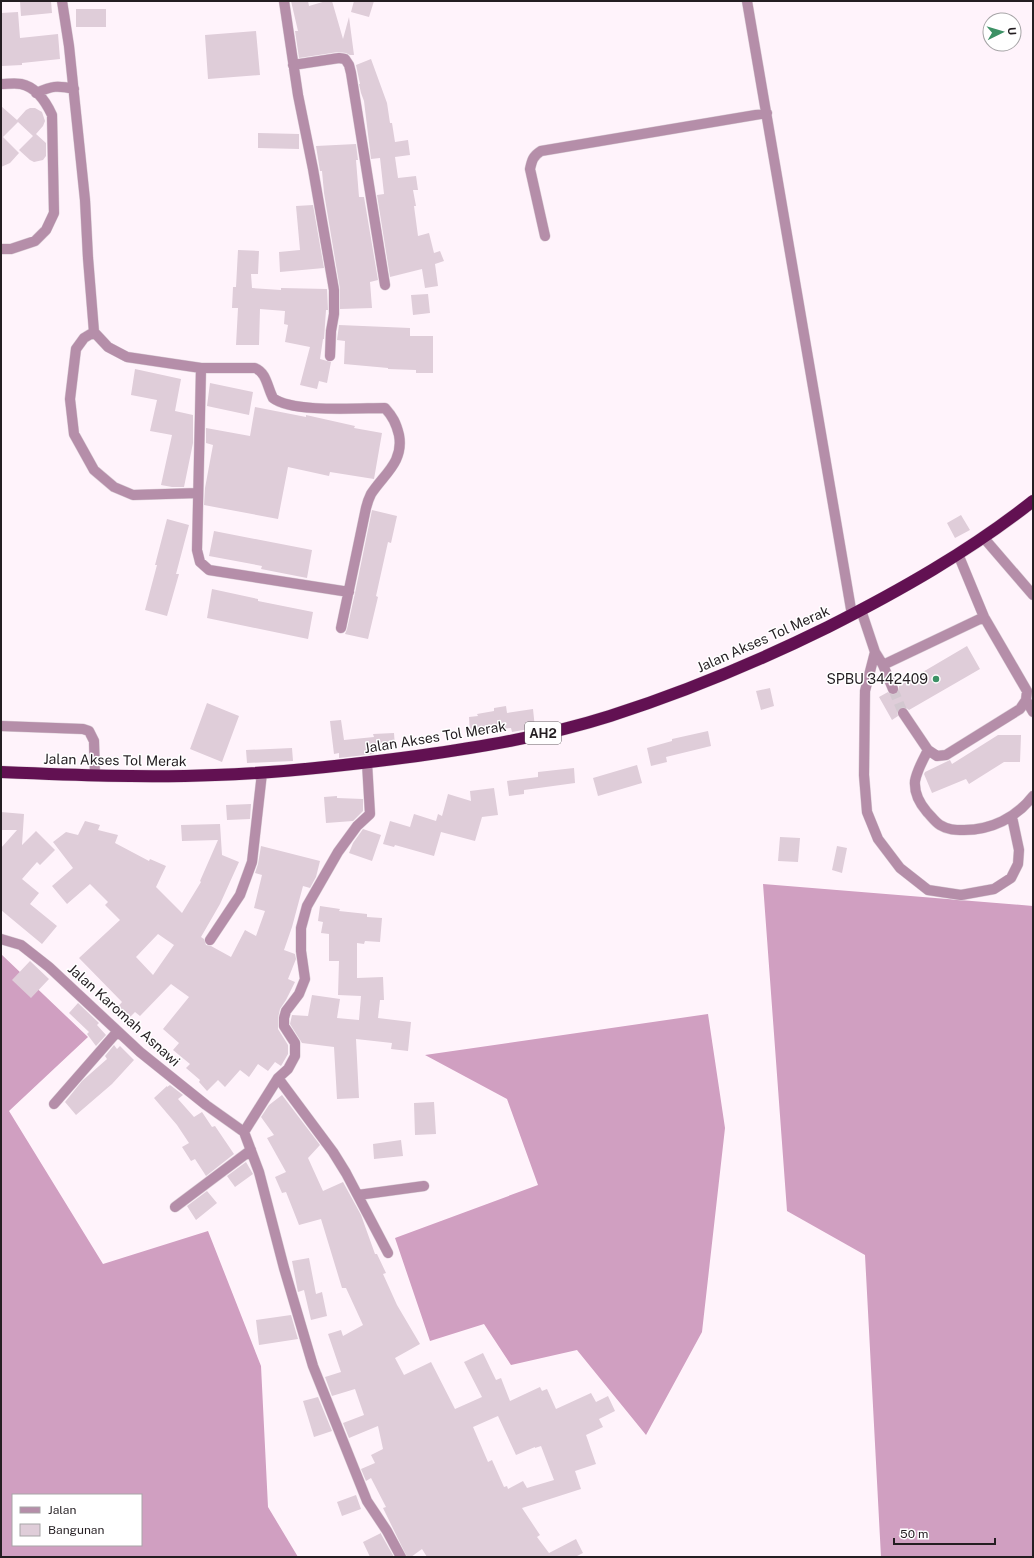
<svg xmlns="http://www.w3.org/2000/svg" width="1034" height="1558" viewBox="0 0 1034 1558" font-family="'Public Sans',sans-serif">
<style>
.forest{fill:#d09fc1;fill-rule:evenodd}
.building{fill:#dfcdd9;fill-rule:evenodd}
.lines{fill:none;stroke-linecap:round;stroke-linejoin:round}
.minor-tunnel{stroke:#d3c8d0;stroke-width:10;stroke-dasharray:10 5;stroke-linecap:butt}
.minor-casing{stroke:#dcd1d8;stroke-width:11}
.highway-casing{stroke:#dcd1d8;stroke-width:13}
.minor{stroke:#b58ea9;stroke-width:10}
.highway{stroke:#621152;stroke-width:12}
.poi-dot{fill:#3c9165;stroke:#fff;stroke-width:1.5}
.labels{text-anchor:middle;stroke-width:3;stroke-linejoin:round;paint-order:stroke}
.shield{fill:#fff;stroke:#666264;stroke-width:1}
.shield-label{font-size:13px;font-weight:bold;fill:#241e22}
.street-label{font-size:14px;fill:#241e22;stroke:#fff}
.poi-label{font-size:14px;fill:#241e22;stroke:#fff;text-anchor:end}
</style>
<rect width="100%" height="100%" fill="#fff3fb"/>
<path class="forest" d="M763,884L1033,906V1557H881L865,1255L787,1211Z
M1,954L88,1037L9,1111L103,1264L208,1231L261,1366L268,1507L298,1557H1ZM13,1495H141V1545H13Z
M708,1014L725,1128L702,1332L646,1435L577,1350L511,1365L484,1324L430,1341L395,1238L538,1185L507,1099L425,1055Z"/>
<path class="building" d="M20,1H51L52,13L21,16Z
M291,1H308L309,6L326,1H332L343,39L349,17L354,55H350L346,53L338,52L299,58L295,31H298Z
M354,1H374L369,17L351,12Z
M76,9H106V27H76Z
M18,12L20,38L58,34L60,59L22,63V65L2,66L1,13Z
M256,31L260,75L208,79L205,35Z
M371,59L387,103L390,123H392L395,142L408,140L410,155L395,157L398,178L416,176L418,190H413L416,206H414L418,236L429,233L434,253L440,251L444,261L435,264L438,286L425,288L422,269L390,277L377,195L384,194L380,158L371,159L364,101L361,93L359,84H360L356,65Z
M1,106L17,120L26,110L30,108H35L42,112L45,121L43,126L36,134L46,143V156L43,160L34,162L30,160L19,150L33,136L18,122L3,137L19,153L10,163L1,167Z
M258,133L299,134V149L258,148Z
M356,144L358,160H356L359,197H364L378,280L370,282L372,308L340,309V289L324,193L322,171H320L316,146Z
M313,205L324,268L280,272L279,252L300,250L296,206Z
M238,250L259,251L258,274H251L252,288L281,290V288L327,289L328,310H326L324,339H323L320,359L331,362L327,383L319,381L317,389L300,385L310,347L285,342L288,325L284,324L285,311L260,309L259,345H236L238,308H232L233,287H236Z
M428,294L430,313L413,315L411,295Z
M339,325L410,328V336H433V373H416V370L388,369V368L344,364L345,341L337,340Z
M135,369L181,379L175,411L193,415V443L184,487H172L161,485L172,435L150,431L157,400L131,395Z
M210,383L253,392L249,415L207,406Z
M255,407L306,417V415L355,426L354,428L382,433L374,479L330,472L329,476L288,467L278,519L204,505L205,488L213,445L206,443V428L250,436Z
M372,510L397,516L391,543L388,542L376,596L378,597L368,639L345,634L347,629L355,593Z
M961,515L970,530L955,538L947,523Z
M167,519L189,525L176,574H179L167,616L145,610L157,565H155Z
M214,531L312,550L307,578L261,569L262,566L209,556Z
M212,589L258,599V601L313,612L308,639L207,618Z
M967,646L980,669L909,710L905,707H900L897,711L898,716L892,720L879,697L888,692L892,695H896L899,690V686Z
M770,688L774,706L761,710L756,691Z
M207,703L239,716L222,762L190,749Z
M506,706L507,713L533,709L535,728L512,732L511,728L470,733L469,717L478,716L477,714L494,711V708Z
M341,720L344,740L374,737L373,734L394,733L395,747L373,748L374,754L339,758V753L334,754L330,721Z
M708,731L711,746L666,757L667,762L651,766L647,748L672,741V739Z
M998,735H1021L1020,762H1004L969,784L966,779L932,793L924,774L925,772L950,760L952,764Z
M292,748L293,761L247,763L246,750Z
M637,765L642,783L598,796L593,778Z
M574,768L575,783L524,790V794L509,796L507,781L538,777V772Z
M494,788L498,815L482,817L475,841L441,832L434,856L395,845L394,847L383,844L390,821L410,827L414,814L436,821L438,814L442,816L448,794L471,801L470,791Z
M337,796V798L363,799V811L353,821L326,823L324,797Z
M251,804L250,819L227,820L226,805Z
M1,812L24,814L22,845L36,831L55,850L40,865L37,862L22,879L39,893L30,904L57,926L42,944L1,910V848L17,830H1Z
M85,821L100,825L98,830L118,835L115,843L149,861L150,859L166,866L156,887L182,913L201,882L200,881L218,840L182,841L181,825L220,824L222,855L239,862L220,904L201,937L204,939L206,945L211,946L231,957L245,930L256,936L265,911L254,908L262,875L255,873L258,864L261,846L320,861L316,877L310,888L303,886L292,927L284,950L295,954L296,959L288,979L295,982L286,1000L280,1009L278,1018V1029L288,1045V1054L281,1066L275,1062L268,1071L258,1064L249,1077L240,1070L225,1087L218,1080L207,1091L199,1082L200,1080L186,1068L190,1064L173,1050L179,1043L163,1029L189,997L171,984L140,1016L135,1012L126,1021L115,1010L122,1002L79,958L120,920L105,905L108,902L90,884L67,904L52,886L73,868L53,842L66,832L78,835ZM158,934L174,945L153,975L136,957Z
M363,829L381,835L372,861L349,853L353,843Z
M780,837L800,838L798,862L778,861Z
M837,846L847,848L842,873L832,870Z
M320,906L340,909L339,911L367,914V917L382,918L380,942L365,941L364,944L357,943V978L383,977L384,1000H380L378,1018L411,1022L408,1051L391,1049L392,1043L356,1039L359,1098L337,1099L334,1047L302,1043L290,1024L292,1015L308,1016L312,995L340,999L337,1018L359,1020L361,996L338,995L339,961H329V934L321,933L323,922L318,921Z
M30,961L49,979L31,998L12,980Z
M78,1003L99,1023L97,1025L106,1035L96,1046L87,1034L89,1032L69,1013Z
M114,1045L117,1049L120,1046L134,1060L112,1084L76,1115L65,1102L82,1081L107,1059L105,1056Z
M170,1085L183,1095L178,1099L194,1117L202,1112L212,1127L215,1126L234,1154L206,1176L195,1159L191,1161L182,1147L189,1143L177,1125L154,1098L167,1086V1087Z
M282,1095L320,1145L308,1158L323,1191L343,1182L361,1215L375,1254H377L386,1273L383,1274L397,1305L420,1344L395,1358L404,1375L431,1362L455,1409L482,1397L464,1362L483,1353L496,1380L501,1378L510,1401L540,1387L542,1391L547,1389L556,1409L591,1393L596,1402L608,1396L615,1411L599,1419L603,1427L586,1435L596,1464L575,1471L581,1489L522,1508L540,1535L537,1537L549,1553L576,1539L583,1553L575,1557H427L422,1549L411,1557H407L383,1508L386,1507L371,1478L366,1481L361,1469L375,1463L371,1455L383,1449L378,1426L349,1438L343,1423L364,1415L355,1389L332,1396L325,1377L341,1372L328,1334L341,1330L343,1336L363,1325L346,1288H342L321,1219L299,1225L286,1192L282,1193L275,1177L286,1172L267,1138L274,1135L261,1117L269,1105ZM498,1416L516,1455L535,1447V1448L541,1446L554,1480L527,1488L523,1481L508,1489L507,1486L504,1487L492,1460L488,1462L473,1427Z
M434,1102L436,1134L415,1135L414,1103Z
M401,1140L403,1156L374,1159L373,1144Z
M246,1162L253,1174L235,1187L227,1176Z
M207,1191L217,1203L196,1220L187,1206Z
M309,1258L316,1294L322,1292L327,1316L311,1320L304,1290L298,1292L292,1261Z
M291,1315L298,1339L259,1345L256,1320Z
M318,1397L332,1431L314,1437L303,1401Z
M356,1495L361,1509L342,1516L337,1502Z
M381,1533V1534L394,1557H370L363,1542Z"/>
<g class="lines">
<path class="minor-tunnel" d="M893,689L903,713"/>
<defs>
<path id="minor" d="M62,1L69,46L85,200L88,258L94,332L108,347L127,357L201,368H255C267,373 267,387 273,398C292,413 359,408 385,408C393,417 396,423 399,435C404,462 384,474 371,494C369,498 367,504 366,508L341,628
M284,1L298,95L313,169L334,290V314L331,331L330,356
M747,1L852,615
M293,65L339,58L345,59L349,65L351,73L385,285
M1,84C7,84 15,83 21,84C36,87 46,102 52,115L54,213L46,230L35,241L11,249H1
M36,93C52,86 57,85 74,89
M545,236L530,169C532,160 533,156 541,151L767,113
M94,332L84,338L76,349L70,399L74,434L94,470L114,487L133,495L198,493
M201,368L197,550L200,562L209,570L349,592
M983,537L1033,595
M861,610L875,652L883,665L893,689
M875,652L865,691L864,775L867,812L878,839L900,868L928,890L961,895L994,889L1011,878L1018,864L1019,850L1012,817
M883,665L984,617
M1026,700L1033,712
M903,713L928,750L937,756L946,755L1020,709L1026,700L1027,691L984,617L958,554
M1,726L83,729L89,731L94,741L95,775
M928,750C923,760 917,770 915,781C914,793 920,804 927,812C931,816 935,822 940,825C948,830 955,830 964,830C991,830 1016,818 1033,796
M1,939L21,945L49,967L140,1052L206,1105L244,1132
M210,940L240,895L252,862L262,773
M278,1078L333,1152L346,1173L388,1253
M54,1104L117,1032
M244,1132L259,1172L284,1268L313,1366L367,1501L387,1531L401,1557
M244,1132L278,1078L288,1069L295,1056V1043L284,1026V1018L286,1011L299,994L305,979L301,951V928L307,906L338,852L357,826L370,814L367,763
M358,1195L424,1186
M175,1207L251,1150"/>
<path id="highway" d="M1,772C72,775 144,778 215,775C282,773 350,765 417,756C481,747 547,736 610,716C685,692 757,662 828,627C899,591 970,551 1033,501"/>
</defs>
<use href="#minor" class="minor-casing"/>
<use href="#highway" class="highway-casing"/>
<use href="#minor" class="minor"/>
<use href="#highway" class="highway"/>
</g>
<circle class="poi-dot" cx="936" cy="679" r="4"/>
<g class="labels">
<rect class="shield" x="525" y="722" width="36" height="22" rx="3"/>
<g class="shield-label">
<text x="543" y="738">AH2</text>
</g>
<g class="street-label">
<text transform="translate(763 639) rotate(-24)" y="5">Jalan Akses Tol Merak</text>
<text transform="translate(435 737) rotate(-9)" y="5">Jalan Akses Tol Merak</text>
<text transform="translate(115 760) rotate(1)" y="5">Jalan Akses Tol Merak</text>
<text transform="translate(124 1015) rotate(42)" y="5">Jalan Karomah Asnawi</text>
</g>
<g class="poi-label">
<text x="928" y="684">SPBU 3442409</text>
</g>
</g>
<rect width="1034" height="1558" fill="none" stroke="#241e22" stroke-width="4"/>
<rect x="12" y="1494" width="130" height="52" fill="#ffffff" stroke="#a7a5a7"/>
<rect x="20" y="1507" width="20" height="6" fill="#b58ea9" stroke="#a7a5a7"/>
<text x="48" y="1514" font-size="12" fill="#241e22">Jalan</text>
<rect x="20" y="1524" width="20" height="12" fill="#dfcdd9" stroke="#a7a5a7"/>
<text x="48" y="1534" font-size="12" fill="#241e22">Bangunan</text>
<g transform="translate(1002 32) rotate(85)"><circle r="19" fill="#ffffff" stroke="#a7a5a7"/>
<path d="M0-3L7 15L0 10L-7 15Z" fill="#3c9165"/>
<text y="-6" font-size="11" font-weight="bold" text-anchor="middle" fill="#241e22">U</text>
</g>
<path d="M894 1538v6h101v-6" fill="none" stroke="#241e22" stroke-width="2"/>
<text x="900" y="1538" font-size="12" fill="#241e22" stroke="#ffffff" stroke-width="3" paint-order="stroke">50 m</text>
</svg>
